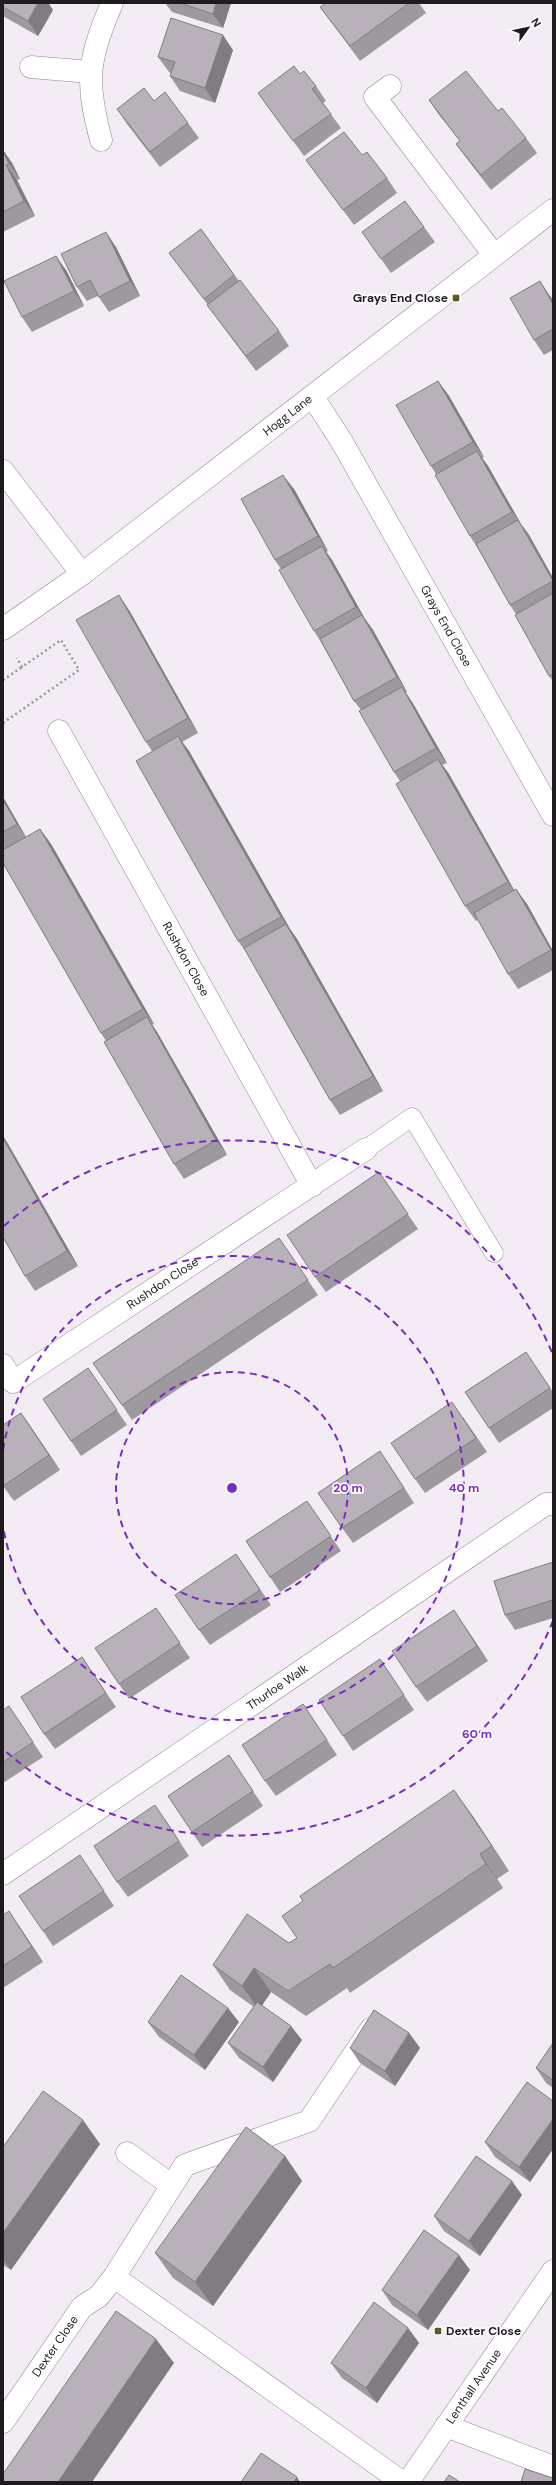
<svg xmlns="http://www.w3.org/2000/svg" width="556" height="2485" viewBox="0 0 556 2485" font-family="'DM Sans',sans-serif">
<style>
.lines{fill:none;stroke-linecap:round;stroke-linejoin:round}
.service-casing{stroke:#8d868e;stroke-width:19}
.minor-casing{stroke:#8d868e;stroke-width:23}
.path{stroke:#9c979d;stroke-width:2.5;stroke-dasharray:2 3;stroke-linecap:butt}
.service{stroke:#fff;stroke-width:18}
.minor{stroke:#fff;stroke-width:22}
.wall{fill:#9e989f}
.shaded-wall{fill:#817c82}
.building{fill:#b8b1b9;stroke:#817c82}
.ring{fill:none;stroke:#7b2cbf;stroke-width:2;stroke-dasharray:7 5}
.poi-dot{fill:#585a27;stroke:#fefbff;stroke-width:1.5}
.labels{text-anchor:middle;stroke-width:3.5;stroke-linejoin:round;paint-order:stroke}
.poi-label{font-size:12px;font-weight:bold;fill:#1d1b1e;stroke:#fefbff;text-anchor:end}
.street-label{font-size:12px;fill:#1d1b1e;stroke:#fefbff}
.centre{fill:#7b2cbf;stroke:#fefbff;stroke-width:2}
.ring-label{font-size:12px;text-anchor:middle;font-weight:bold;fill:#7b2cbf;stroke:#fefbff;stroke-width:3.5;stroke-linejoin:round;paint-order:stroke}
</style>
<rect width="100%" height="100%" fill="#f3ecf5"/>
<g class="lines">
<defs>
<path id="service" d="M366,1149L412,1117L494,1253"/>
<g id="minor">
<path d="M31,67L90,72"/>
<path d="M390,86L375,97L494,255"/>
<path d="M101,140C85,80 88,60 112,3"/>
<path id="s1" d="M313,397L342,442L553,815"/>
<path d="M3,471L82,574"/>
<path id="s2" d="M3,629L82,574L553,210"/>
<path id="s3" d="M59,731L312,1186"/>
<path id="s4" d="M3,1365L13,1382L366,1149"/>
<path id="s5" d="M3,1874L546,1504H553"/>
<path d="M371,2029L309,2121L185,2165L114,2277L402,2482"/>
<path d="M127,2153L171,2185"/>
<path id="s6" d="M3,2422L82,2307L99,2296L114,2277"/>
<path d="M446,2426L553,2467"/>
<path id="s7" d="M408,2482L553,2271"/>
</g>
</defs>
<use href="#service" class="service-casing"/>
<use href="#minor" class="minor-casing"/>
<path class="path" d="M3,680L22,667
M3,723L79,670L61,640L22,667L17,658"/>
<use href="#service" class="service"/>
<use href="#minor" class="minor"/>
</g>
<path class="wall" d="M3,3H50L49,4L53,10L38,36L3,16Z
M165,3H231L223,28L172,12Z
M326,3H419L426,13L360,61L320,7Z
M233,50L215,103L180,91L170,76L171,73L169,72L158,57Z
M300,74L316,86L326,101L323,103L341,128L304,156L258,93Z
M429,100L498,111L526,138L537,153L491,190L467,159L456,144L460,141L439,115Z
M154,101L188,123L199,138L160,167L127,124L117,109Z
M3,150L12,163L20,179L17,180L35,216L3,232Z
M362,155L387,178L397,193L354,225L306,160Z
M424,227L435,242L391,273L362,232Z
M201,229L239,281L279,331L289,346L256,371L218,320L207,305H208L169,253Z
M116,247L140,296L109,312L98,296L87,301L77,287Z
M66,270L84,306L32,332L22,317Z
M550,296L553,300V350L544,355L534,340Z
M438,381L449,396L484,457L482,458L488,466L521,524L529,535L553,578V681L549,676L516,614L510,605L477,547L470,536L436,474L431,466Z
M294,489L328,551L326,552L332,560L365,619L373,630L407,692L406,693L412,702L447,763L442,765L449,774L514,890L527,904L553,951V970L518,989L508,974L478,920L476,921L465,906L400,781L394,772L361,710L354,701L321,642L314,631L281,569L275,560Z
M129,610L198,733L182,742L189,751L290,929L297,939L383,1091L340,1115L330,1100L246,952L238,941L152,751L146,742Z
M3,797L26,837L40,829L51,844L154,1024L152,1025L157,1032L227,1155L184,1179L174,1164L106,1041L101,1033L3,863Z
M3,1136L8,1144L78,1266L35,1291L25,1276L3,1237Z
M379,1172L418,1229L326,1292L315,1277Z
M279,1238L318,1295L132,1420L122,1405Z
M536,1367L553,1392V1408L499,1443L489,1428Z
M88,1368L127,1425L81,1456L71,1441Z
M21,1413L60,1470L14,1501L3,1486Z
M463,1417L487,1452L425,1493L415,1479Z
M380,1451L414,1503L353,1543L342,1528Z
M317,1516L341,1551L280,1592L270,1577Z
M236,1554L271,1605L210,1645L199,1630Z
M553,1562V1618L515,1630L505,1615Z
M166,1623L190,1658L129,1699L119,1684Z
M464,1625L488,1661L427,1702L416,1687Z
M92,1672L116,1707L55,1749L44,1734Z
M390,1674L414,1710L353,1751L343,1736Z
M303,1704L337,1755L276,1796L265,1781Z
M3,1710L19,1721L43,1757L3,1783Z
M229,1755L263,1806L202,1847L192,1832Z
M472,1815L509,1871L497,1879L503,1888L350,1993L347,1988L306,2016L271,1992L262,2005L302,2040L273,2082L239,2058L228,2043L254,2007L230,1990L213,1965L289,1943L297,1938L303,1901L300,1896Z
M165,1819L189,1856L128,1897L117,1882Z
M90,1870L114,1906L53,1946L43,1931Z
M3,1915L19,1926L43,1962L3,1988Z
M148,2022H239L205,2070L159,2037Z
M409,2033L420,2048L395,2086L360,2063L350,2048Z
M553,2043V2088L546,2083L536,2068Z
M553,2101V2149L530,2182L495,2157L485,2142Z
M100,2144L11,2270L3,2265V2147Z
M285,2156L302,2181L213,2306L173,2278L155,2253Z
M522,2195L480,2256L444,2231L434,2216Z
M470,2270L428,2330L392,2305L382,2290Z
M408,2328L419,2343L377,2403L342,2378L331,2363Z"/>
<path class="shaded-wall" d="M38,3H50L49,4L53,10L38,36L28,21Z
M216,3H231L223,28L213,14Z
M223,35L233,50L215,103L205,88Z
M3,150L12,163L20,179L3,155Z
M6,165L17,180L35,216L24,201Z
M106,232L116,247L140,296L130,281Z
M56,256L66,270L84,306L74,291Z
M540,281L550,296L553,300V304Z
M438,381L449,396L484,457L473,442Z
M477,451L488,466L521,524L529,535L553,578V581L520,522L512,512Z
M283,475L294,489L328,551L318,536Z
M322,546L332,560L365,619L373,630L407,692L397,677L364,618L356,607Z
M119,595L129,610L198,733L188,718Z
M402,687L412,702L447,763L436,748Z
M178,736L189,751L290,929L297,939L383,1091L373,1076L288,927L281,917Z
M438,759L449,774L518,897L508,882Z
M3,797L27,839L17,824L3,800Z
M40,829L51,844L154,1024L143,1009Z
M516,889L527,904L553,951V954Z
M147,1017L157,1032L227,1155L216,1140Z
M3,1136L8,1144L78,1266L67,1251L3,1138Z
M21,1413L31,1427L60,1470L49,1455Z
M380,1451L390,1466L414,1503L404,1488Z
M454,1610L488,1661L477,1646Z
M454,1790L472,1815L509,1871L492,1846Z
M480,1854L497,1879L503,1888L486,1864Z
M9,1911L43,1962L32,1947Z
M254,1968L271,1992L259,2010L242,1986Z
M228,2008L239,2022L205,2070L194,2055Z
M291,2026L302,2040L273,2082L263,2067Z
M409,2033L420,2048L395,2086L385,2071Z
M553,2119V2149L530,2182L519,2167Z
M83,2120L100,2144L11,2270L3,2259V2233Z
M285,2156L302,2181L213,2306L195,2282Z
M512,2181L522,2195L480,2256L469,2241Z
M459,2255L470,2270L428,2330L417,2315Z
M408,2328L419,2343L377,2403L366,2388Z
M156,2339L174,2363L92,2482H58Z
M297,2477L300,2482H294Z"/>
<path class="building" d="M3,3H38L28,21L3,7Z
M180,3H216L213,14Z
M326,3H409L350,46L320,7Z
M171,18L223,35L205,88L170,76L175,62L158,57Z
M294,66L300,74L304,71L316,86L312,89L331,114L293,141L258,93Z
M466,71L498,111L502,108L526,138L481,175L456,144L460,141L429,100Z
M144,88L154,101L165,92L188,123L150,152L117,109Z
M344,132L362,155L367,152L387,178L343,210L306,160Z
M3,151L9,164L6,165L24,201L3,212Z
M405,201L424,227L381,259L362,232Z
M201,229L234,275L204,299L169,253Z
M106,232L130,281L99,297L90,280L77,287L61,254Z
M56,256L74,291L22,317L4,281Z
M240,280L279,331L246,356L207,305Z
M540,281L553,304V329L534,340L510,298Z
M438,381L473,442L431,466L396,405Z
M477,451L512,512L470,536L435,475Z
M283,475L318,536L275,560L241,499Z
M518,520L553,581L510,605L476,544Z
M322,546L356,607L314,631L279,570Z
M553,593V674L549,676L515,615Z
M119,595L188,718L146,742L76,620Z
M362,615L397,677L354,701L320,639Z
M402,687L436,748L394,772L359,711Z
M178,736L281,917L238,941L136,761Z
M438,759L508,882L465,906L396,784Z
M3,800L17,824L3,832Z
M40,829L143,1009L101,1033L3,863V850Z
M516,889L551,950L508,974L474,913Z
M286,924L373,1076L330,1100L244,948Z
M147,1017L216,1140L174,1164L104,1042Z
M3,1138L67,1251L25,1276L3,1237Z
M379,1172L408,1214L315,1277L287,1235Z
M279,1238L308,1280L122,1405L93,1363Z
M526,1352L550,1388L489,1428L465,1392Z
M88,1368L117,1410L71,1441L43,1399Z
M452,1402L476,1438L415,1479L391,1443Z
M21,1413L49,1455L3,1486V1425Z
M380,1451L404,1488L342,1528L318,1493Z
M307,1501L331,1536L270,1577L246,1541Z
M236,1554L260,1590L199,1630L175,1595Z
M553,1562V1600L505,1615L494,1581Z
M156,1608L180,1643L119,1684L95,1648Z
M454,1610L477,1646L416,1687L392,1651Z
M82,1657L106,1693L44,1734L21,1697Z
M380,1659L404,1695L343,1736L319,1700Z
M303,1704L327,1740L265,1781L242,1745Z
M9,1706L33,1742L3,1762V1710Z
M229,1755L253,1791L192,1832L168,1796Z
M454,1790L492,1846L480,1854L486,1864L333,1968L330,1964L288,1991L254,1968L242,1986L213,1965L247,1914L289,1943L297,1938L282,1916L303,1901L300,1896Z
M155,1805L179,1841L117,1882L94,1846Z
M80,1855L104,1891L43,1931L19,1896Z
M9,1911L32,1947L3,1966V1915Z
M181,1975L228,2008L194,2055L148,2022Z
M257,2002L291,2026L263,2067L228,2043Z
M374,2010L409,2033L385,2071L350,2048Z
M553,2043V2080L536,2068Z
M527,2082L553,2101V2119L519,2167L485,2142Z
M43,2091L83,2120L3,2233V2147Z
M246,2127L285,2156L195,2282L155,2253Z
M476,2156L512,2181L469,2241L434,2216Z
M424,2230L459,2255L417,2315L382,2290Z
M374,2302L408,2328L366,2388L331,2363Z
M116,2311L156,2339L58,2482H3V2474Z
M261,2453L297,2477L294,2482H241Z
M525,2469L553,2478V2482H521Z
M449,2475L460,2482H444Z"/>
<g class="ring">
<circle cx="232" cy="1488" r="116"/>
<path d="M3 1450A232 232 0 1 1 3 1526"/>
<path d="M553 1621A347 347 0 0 1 4 1750M4 1226A347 347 0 0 1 553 1355"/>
</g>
<g class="poi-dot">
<rect x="452" y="294" width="8" height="8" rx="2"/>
<rect x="434" y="2327" width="8" height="8" rx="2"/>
</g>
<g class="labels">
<g class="poi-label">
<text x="448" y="302">Grays End Close</text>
<text x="446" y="2335" text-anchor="start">Dexter Close</text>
</g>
<g class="street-label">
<text dy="4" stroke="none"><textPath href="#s2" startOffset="356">Hogg Lane</textPath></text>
<text dy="4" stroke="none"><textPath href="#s1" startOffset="265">Grays End Close</textPath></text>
<text dy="4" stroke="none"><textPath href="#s3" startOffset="261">Rushdon Close</textPath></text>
<text dy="4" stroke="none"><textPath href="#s4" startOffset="199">Rushdon Close</textPath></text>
<text dy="4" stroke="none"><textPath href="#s5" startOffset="332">Thurloe Walk</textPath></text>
<text dy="4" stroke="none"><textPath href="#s6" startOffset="92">Dexter Close</textPath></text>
<text dy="4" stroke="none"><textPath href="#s7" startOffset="116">Lenthall Avenue</textPath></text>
</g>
</g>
<circle cx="232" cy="1488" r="6" class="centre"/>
<g class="ring-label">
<text x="348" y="1492">20 m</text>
<text x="464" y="1492">40 m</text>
<text x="477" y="1738">60 m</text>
</g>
<rect width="556" height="2485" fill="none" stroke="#1d1b1e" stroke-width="8"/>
<g transform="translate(528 28) rotate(57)" stroke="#fefbff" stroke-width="3" paint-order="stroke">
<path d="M0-3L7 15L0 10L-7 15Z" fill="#1d1b1e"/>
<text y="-6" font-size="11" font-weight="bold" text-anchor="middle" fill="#1d1b1e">N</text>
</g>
</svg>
